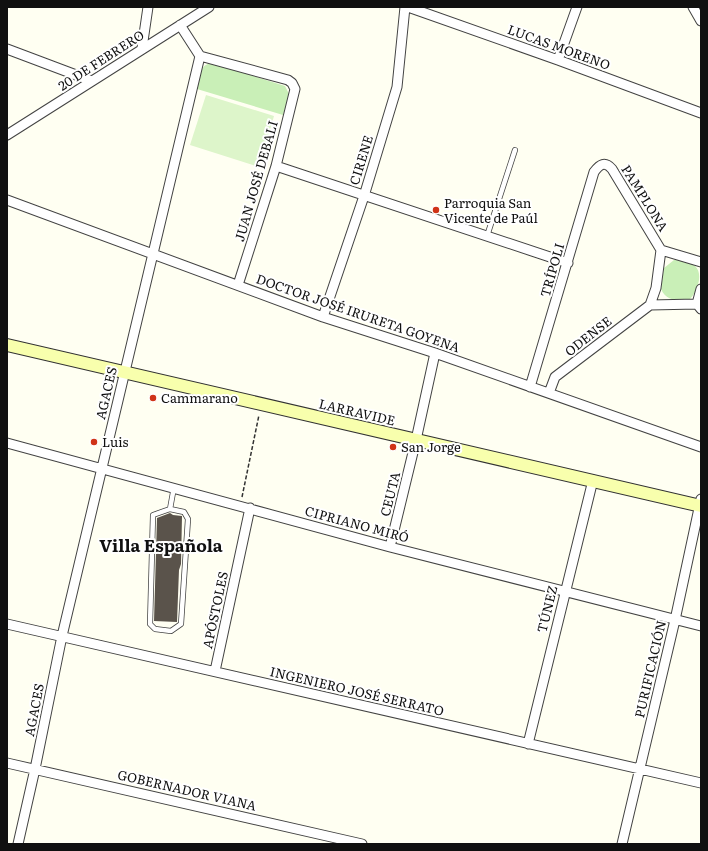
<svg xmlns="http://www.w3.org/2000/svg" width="708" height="851" viewBox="0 0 708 851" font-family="Literata,serif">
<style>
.green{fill:#c9efb7}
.pitch{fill:#ddf5ca}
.building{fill:#5a534b}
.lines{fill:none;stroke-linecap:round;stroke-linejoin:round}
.lane-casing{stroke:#434343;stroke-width:6}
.street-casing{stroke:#434343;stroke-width:11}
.secondary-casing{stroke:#323232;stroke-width:14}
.path{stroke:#323232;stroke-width:1.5;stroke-dasharray:4 2;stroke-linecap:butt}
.lane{stroke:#fff;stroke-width:4.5}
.street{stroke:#fff;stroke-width:9}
.secondary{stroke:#f8ffad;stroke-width:12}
.poi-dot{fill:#d03317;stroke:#fff;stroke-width:1.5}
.labels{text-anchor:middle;stroke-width:4;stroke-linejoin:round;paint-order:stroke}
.street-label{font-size:13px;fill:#101010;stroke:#fff}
.poi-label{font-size:13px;fill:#101010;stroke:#fff;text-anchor:start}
.district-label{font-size:17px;font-weight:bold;fill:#101010;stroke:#fff}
</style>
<rect width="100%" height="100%" fill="#fffff2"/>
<path class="green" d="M212,63L285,86L289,94L283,115L197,89C199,79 199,64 212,63Z
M674,260C679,260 691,262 695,266C704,274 697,293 689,300C678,301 666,301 661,289L664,268Z"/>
<path class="pitch" d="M206,95L274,116L259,167L190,145Z"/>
<path class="building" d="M170,513L173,515L182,516L181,564L179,570L177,622L154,621L157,518Z"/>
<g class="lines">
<defs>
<path id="lane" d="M487,236L515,150
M170,509L184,512L188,519L181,624L171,631L155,629L150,624L153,515Z
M170,509L174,487"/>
<path id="street" d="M408,7L558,60L701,113
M693,7L701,21
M142,48L148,7
M7,49L92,81
M200,56L288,80L292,83L295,89L276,166L238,285
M558,60L577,7
M7,135L209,7
M276,166L568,263
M7,200L323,317L435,353L701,447
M697,304L701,289
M650,305L656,288L661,250
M323,317L364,196L397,87L405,7
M530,387L594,172C600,164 605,161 612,169L661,250L701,262
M549,393L555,377L650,305L697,304L701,309
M7,443L390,547L701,626
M390,547L416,440L435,353
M7,624L701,783
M215,671L250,508
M528,744L593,480
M7,763L362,844
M18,844L35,769L62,636L200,56L180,25
M622,844L675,620L701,499"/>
<path id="secondary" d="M7,345L701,506"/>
</defs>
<use href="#lane" class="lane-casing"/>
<use href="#street" class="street-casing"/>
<use href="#secondary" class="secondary-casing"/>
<path class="path" d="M242,497L259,415"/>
<use href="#lane" class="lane"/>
<use href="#street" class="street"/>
<use href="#secondary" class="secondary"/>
</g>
<g class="poi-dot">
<circle cx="436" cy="210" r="4"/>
<circle cx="153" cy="398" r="4"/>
<circle cx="94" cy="442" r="4"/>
<circle cx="393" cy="447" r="4"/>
</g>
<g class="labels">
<g class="street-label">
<text transform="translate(559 47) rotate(20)" y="5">LUCAS MORENO</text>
<text transform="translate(101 60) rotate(-33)" y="5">20 DE FEBRERO</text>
<text transform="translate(361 160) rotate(-73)" y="5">CIRENE</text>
<text transform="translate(256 181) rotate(-74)" y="5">JUAN JOSÉ DEBALI</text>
<text transform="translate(645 198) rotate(58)" y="5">PAMPLONA</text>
<text transform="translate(552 270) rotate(-74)" y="5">TRÍPOLI</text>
<text transform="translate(358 313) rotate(19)" y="5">DOCTOR JOSÉ IRURETA GOYENA</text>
<text transform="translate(588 336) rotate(-38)" y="5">ODENSE</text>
<text transform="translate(106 393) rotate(-77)" y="5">AGACES</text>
<text transform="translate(357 412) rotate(13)" y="5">LARRAVIDE</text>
<text transform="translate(390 494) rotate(-76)" y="5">CEUTA</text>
<text transform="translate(357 524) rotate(15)" y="5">CIPRIANO MIRÓ</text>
<text transform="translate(547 609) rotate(-76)" y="5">TÚNEZ</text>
<text transform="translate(215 610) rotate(-78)" y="5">APÓSTOLES</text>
<text transform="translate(650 669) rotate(-77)" y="5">PURIFICACIÓN</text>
<text transform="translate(357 691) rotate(13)" y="5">INGENIERO JOSÉ SERRATO</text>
<text transform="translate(34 710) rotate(-79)" y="5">AGACES</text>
<text transform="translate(187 790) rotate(13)" y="5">GOBERNADOR VIANA</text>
</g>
<g class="poi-label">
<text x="444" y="208">Parroquia San<tspan x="444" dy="15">Vicente de Paúl</tspan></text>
<text x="161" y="403">Cammarano</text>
<text x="102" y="447">Luis</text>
<text x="401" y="452">San Jorge</text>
</g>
<g class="district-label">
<text x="161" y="552">Villa Española</text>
</g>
</g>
<rect width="708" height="851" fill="none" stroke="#101010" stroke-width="16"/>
</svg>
